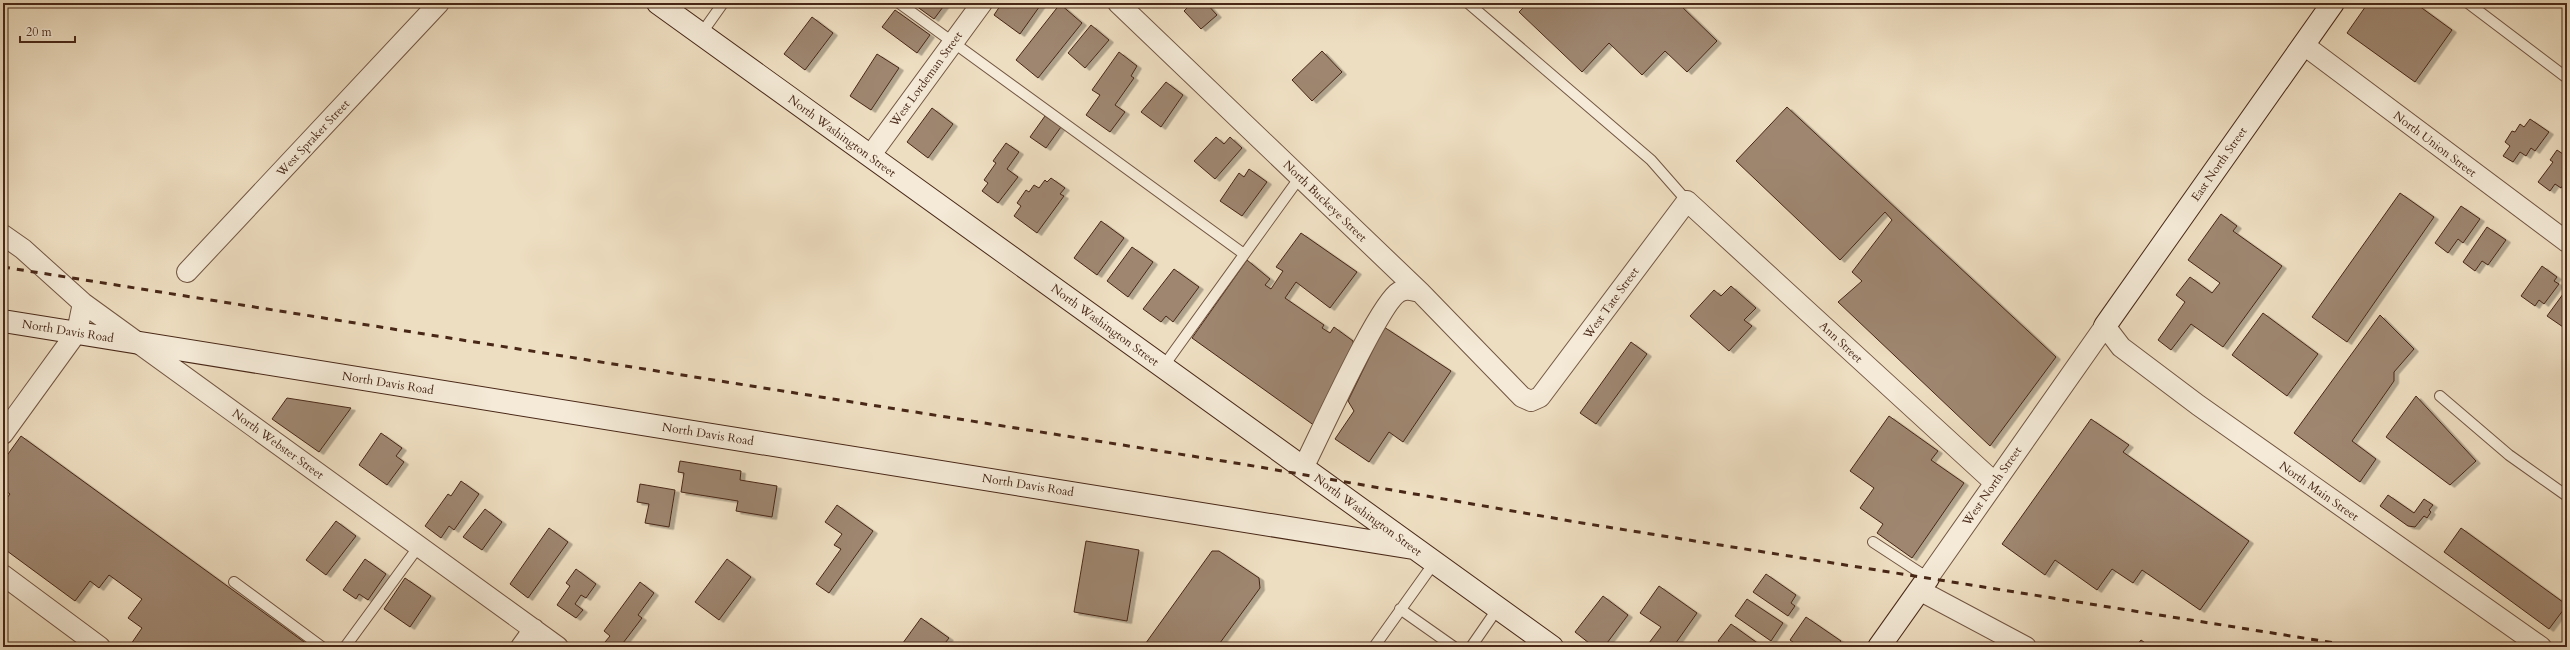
<svg xmlns="http://www.w3.org/2000/svg" width="2570" height="650" viewBox="0 0 2570 650" font-family="Cardo,serif">
<style>
.building{fill:#9e866f;stroke:#482717;filter:url(#shadow)}
.lines{fill:none;stroke-linecap:round;stroke-linejoin:round}
.lane-casing{stroke:#725542;stroke-width:12}
.street-casing{stroke:#725542;stroke-width:22}
.secondary-casing{stroke:#482717;stroke-width:24}
.lane{stroke:#f4ead7;stroke-width:10}
.street{stroke:#f4ead7;stroke-width:20}
.secondary{stroke:#f4ead7;stroke-width:22}
.rail{stroke:#482717;stroke-width:3;stroke-dasharray:7 7;stroke-linecap:butt}
.labels{text-anchor:middle;stroke-width:3;stroke-linejoin:round;paint-order:stroke}
.street-label{font-size:12px;fill:#482717;stroke:#f4ead7}
</style>
<defs>
<filter id="shadow"><feDropShadow dx="4.5" dy="2.5" stdDeviation="0" flood-color="#0004"/></filter>
</defs>
<rect width="100%" height="100%" fill="#eedec1"/>
<filter id="stains"><feTurbulence type="fractalNoise" baseFrequency=".005" numOctaves="4"/><feColorMatrix values="0 0 0 0 .2 0 0 0 0 .09 0 0 0 0 .02 0 0 0 .5 -.17"/></filter>
<radialGradient id="worn" r=".72"><stop offset=".6" stop-color="#630" stop-opacity="0"/><stop offset="1" stop-color="#630" stop-opacity=".3"/></radialGradient>
<path class="building" d="M912,3H946L934,19Z
M1002,3H1042L1020,34L994,15Z
M1192,3H1206L1217,15L1201,29L1184,11Z
M1528,3H1678L1717,41L1687,72L1665,51L1642,75L1609,43L1582,72L1519,12Z
M2368,3H2415L2452,30L2415,82L2347,33Z
M1060,4L1082,23L1038,78L1016,60Z
M895,10L930,35L917,53L882,27Z
M812,17L833,33L805,70L784,54Z
M1091,25L1109,40L1085,68L1068,53Z
M1322,51L1342,72L1312,101L1292,80Z
M1119,52L1137,66L1131,76L1134,78L1115,105L1125,112L1110,132L1086,115L1100,95L1092,90Z
M877,54L899,68L871,110L850,96Z
M1166,82L1183,95L1161,127L1141,112Z
M1787,107L2056,357L1990,446L1838,302L1862,281L1852,272L1892,220L1885,212L1840,260L1736,161Z
M932,108L953,124L928,158L907,142Z
M1045,116L1061,127L1046,148L1030,137Z
M2530,119L2549,132L2535,151L2531,148L2526,156L2520,152L2513,162L2503,156L2510,146L2505,142L2512,131L2515,132L2520,124L2524,127Z
M1216,137L1224,144L1230,137L1242,148L1215,179L1194,161Z
M1006,143L1019,152L1007,169L1018,177L998,203L982,191L988,183L984,180L996,163L993,161Z
M2557,150L2563,154L2567,150V179L2561,188L2555,184L2550,191L2538,182L2553,162L2550,160Z
M1249,169L1267,182L1242,216L1220,201L1239,173L1244,177Z
M1051,178L1065,188L1060,194L1064,196L1037,233L1014,216L1021,206L1017,203L1026,190L1029,192L1034,185L1039,188L1045,180L1047,182Z
M2400,193L2434,217L2347,342L2312,317Z
M2461,206L2480,219L2463,243L2458,239L2448,253L2435,243Z
M2221,214L2237,226L2233,231L2282,266L2223,347L2191,324L2171,350L2158,340L2185,302L2176,295L2190,277L2212,293L2220,283L2188,260Z
M1101,221L1124,238L1097,275L1074,258Z
M2487,227L2506,240L2488,265L2482,261L2475,271L2463,262Z
M1301,233L1357,272L1330,308L1296,282L1285,298L1324,325L1322,328L1330,333L1334,327L1353,341L1354,351L1315,426L1192,338L1247,260L1270,279L1265,285L1271,289L1283,271L1276,267Z
M1132,247L1153,262L1128,297L1107,281Z
M2542,266L2557,277L2554,281L2559,284L2544,304L2539,300L2535,306L2521,296Z
M1174,269L1199,287L1173,322L1166,316L1161,322L1143,309Z
M1731,286L1756,308L1744,320L1752,326L1729,351L1690,316L1714,290L1721,296Z
M2566,290L2567,327L2566,329L2547,316Z
M2263,313L2318,354L2287,396L2232,355Z
M2380,315L2414,349L2394,372V381L2352,441L2376,459L2360,482L2294,433Z
M1384,327L1451,371L1403,442L1389,432L1369,462L1335,439L1354,411L1348,401Z
M1631,342L1647,354L1596,424L1580,413Z
M2416,396L2476,461L2450,485L2386,437Z
M287,398L351,408L319,452L272,419Z
M1889,416L1938,451L1931,460L1964,483L1912,558L1877,533L1883,524L1860,508L1874,488L1850,471Z
M2091,419L2129,445L2123,452L2249,541L2200,610L2142,570L2133,583L2112,569L2097,590L2055,560L2045,575L2002,544Z
M381,433L402,448L396,456L404,462L387,485L359,465Z
M21,436L311,647H135L131,644L142,628L128,618L142,599L109,575L99,588L90,581L75,601L3,548V503L10,494L3,489V461Z
M680,461L741,471L740,480L777,486L772,517L736,511L738,501L681,492L684,473L678,472Z
M461,481L479,494L454,530L449,526L441,538L425,526L448,494L451,496Z
M640,484L675,490L669,527L645,523L649,504L637,502Z
M2388,495L2414,513L2424,499L2433,505L2429,510L2431,512L2427,518L2424,516L2415,527L2408,526L2380,506Z
M837,505L873,531L829,593L816,584L841,549L834,545L842,534L825,522Z
M485,509L502,522L482,550L463,537Z
M336,521L356,536L326,575L306,560Z
M549,528L568,542L528,598L510,584Z
M2461,528L2567,605L2549,629L2444,552Z
M1086,541L1139,550L1127,621L1074,612Z
M1212,551H1219L1259,578L1260,588L1217,647H1143Z
M365,559L386,574L368,600L359,594L356,599L343,590Z
M727,559L751,577L719,620L695,602Z
M576,569L596,584L586,598L581,595L575,604L583,610L576,618L557,605L570,586L566,583Z
M1766,574L1796,595L1791,603L1795,606L1788,616L1753,592Z
M405,578L431,596L410,627L384,609Z
M640,582L654,593L638,615L642,618L620,647H612L605,642L610,636L604,631Z
M1659,586L1697,613L1673,647H1646L1661,627L1640,613Z
M1603,596L1628,615L1604,647H1594L1575,632Z
M1747,599L1783,623L1771,641L1735,616Z
M1806,617L1841,641L1836,647H1800L1790,640Z
M921,618L949,638L942,647H900Z
M1731,624L1763,647H1727L1718,641Z
M2141,640L2151,647H2135Z
M663,642L670,647H659Z"/>
<g class="lines">
<defs>
<path id="lane" d="M899,3L1244,254
M1468,3L1651,160L1687,201
M2468,3L2567,78
M701,34L723,3
M1163,367L1300,177
M2440,396L2509,455L2567,496
M1873,542L1928,578
M234,582L322,647
M1400,609L1454,647
M345,647L419,546
M1374,647L1434,563
M1471,647L1498,608"/>
<path id="street" d="M1118,3L1420,292L1522,397L1531,401L1540,397L1687,201L1995,483
M2304,45L2567,242
M870,156L982,3
M3,235L23,249L83,303L558,647
M187,272L439,3
M3,434L77,332L83,303
M1303,468C1318,439 1379,303 1399,292C1406,288 1412,290 1420,292
M3,575L100,647
M1928,578L2105,326L2121,347L2198,405L2541,647
M1919,590L2026,647
M521,647L534,629"/>
<path id="secondary" d="M658,3L1552,647
M3,321L1413,548
M2105,326L2333,3
M1879,647L1928,578"/>
</defs>
<use href="#lane" class="lane-casing"/>
<use href="#street" class="street-casing"/>
<use href="#secondary" class="secondary-casing"/>
<use href="#lane" class="lane"/>
<use href="#street" class="street"/>
<use href="#secondary" class="secondary"/>
<path class="rail" d="M3,267L1242,464L1582,523L2360,647"/>
</g>
<g class="labels">
<g class="street-label">
<text transform="translate(926 79) rotate(-54)" y="4">West Lordeman Street</text>
<text transform="translate(842 136) rotate(36)" y="4">North Washington Street</text>
<text transform="translate(313 138) rotate(-47)" y="4">West Spraker Street</text>
<text transform="translate(2435 144) rotate(37)" y="4">North Union Street</text>
<text transform="translate(2219 164) rotate(-55)" y="4">East North Street</text>
<text transform="translate(1325 201) rotate(44)" y="4">North Buckeye Street</text>
<text transform="translate(1611 303) rotate(-54)" y="4">West Tate Street</text>
<text transform="translate(1105 325) rotate(36)" y="4">North Washington Street</text>
<text transform="translate(68 331) rotate(9)" y="4">North Davis Road</text>
<text transform="translate(1841 342) rotate(43)" y="4">Ann Street</text>
<text transform="translate(388 383) rotate(9)" y="4">North Davis Road</text>
<text transform="translate(708 434) rotate(9)" y="4">North Davis Road</text>
<text transform="translate(278 444) rotate(36)" y="4">North Webster Street</text>
<text transform="translate(1028 485) rotate(9)" y="4">North Davis Road</text>
<text transform="translate(1992 486) rotate(-55)" y="4">West North Street</text>
<text transform="translate(2319 491) rotate(35)" y="4">North Main Street</text>
<text transform="translate(1368 515) rotate(36)" y="4">North Washington Street</text>
</g>
</g>
<rect width="2570" height="650" fill="none" stroke="#eedec1" stroke-width="16"/>
<rect x="4" y="4" width="2562" height="642" fill="none" stroke="#482717" stroke-width="2"/>
<rect x="8" y="8" width="2554" height="634" fill="none" stroke="#482717"/>
<path d="M20 36v6h55v-6" fill="none" stroke="#482717" stroke-width="2"/>
<text x="26" y="36" font-size="12" fill="#482717" stroke="#f4ead7" stroke-width="3" paint-order="stroke">20 m</text>
<rect width="100%" height="100%" filter="url(#stains)"/>
<rect width="100%" height="100%" fill="url(#worn)"/>
</svg>
